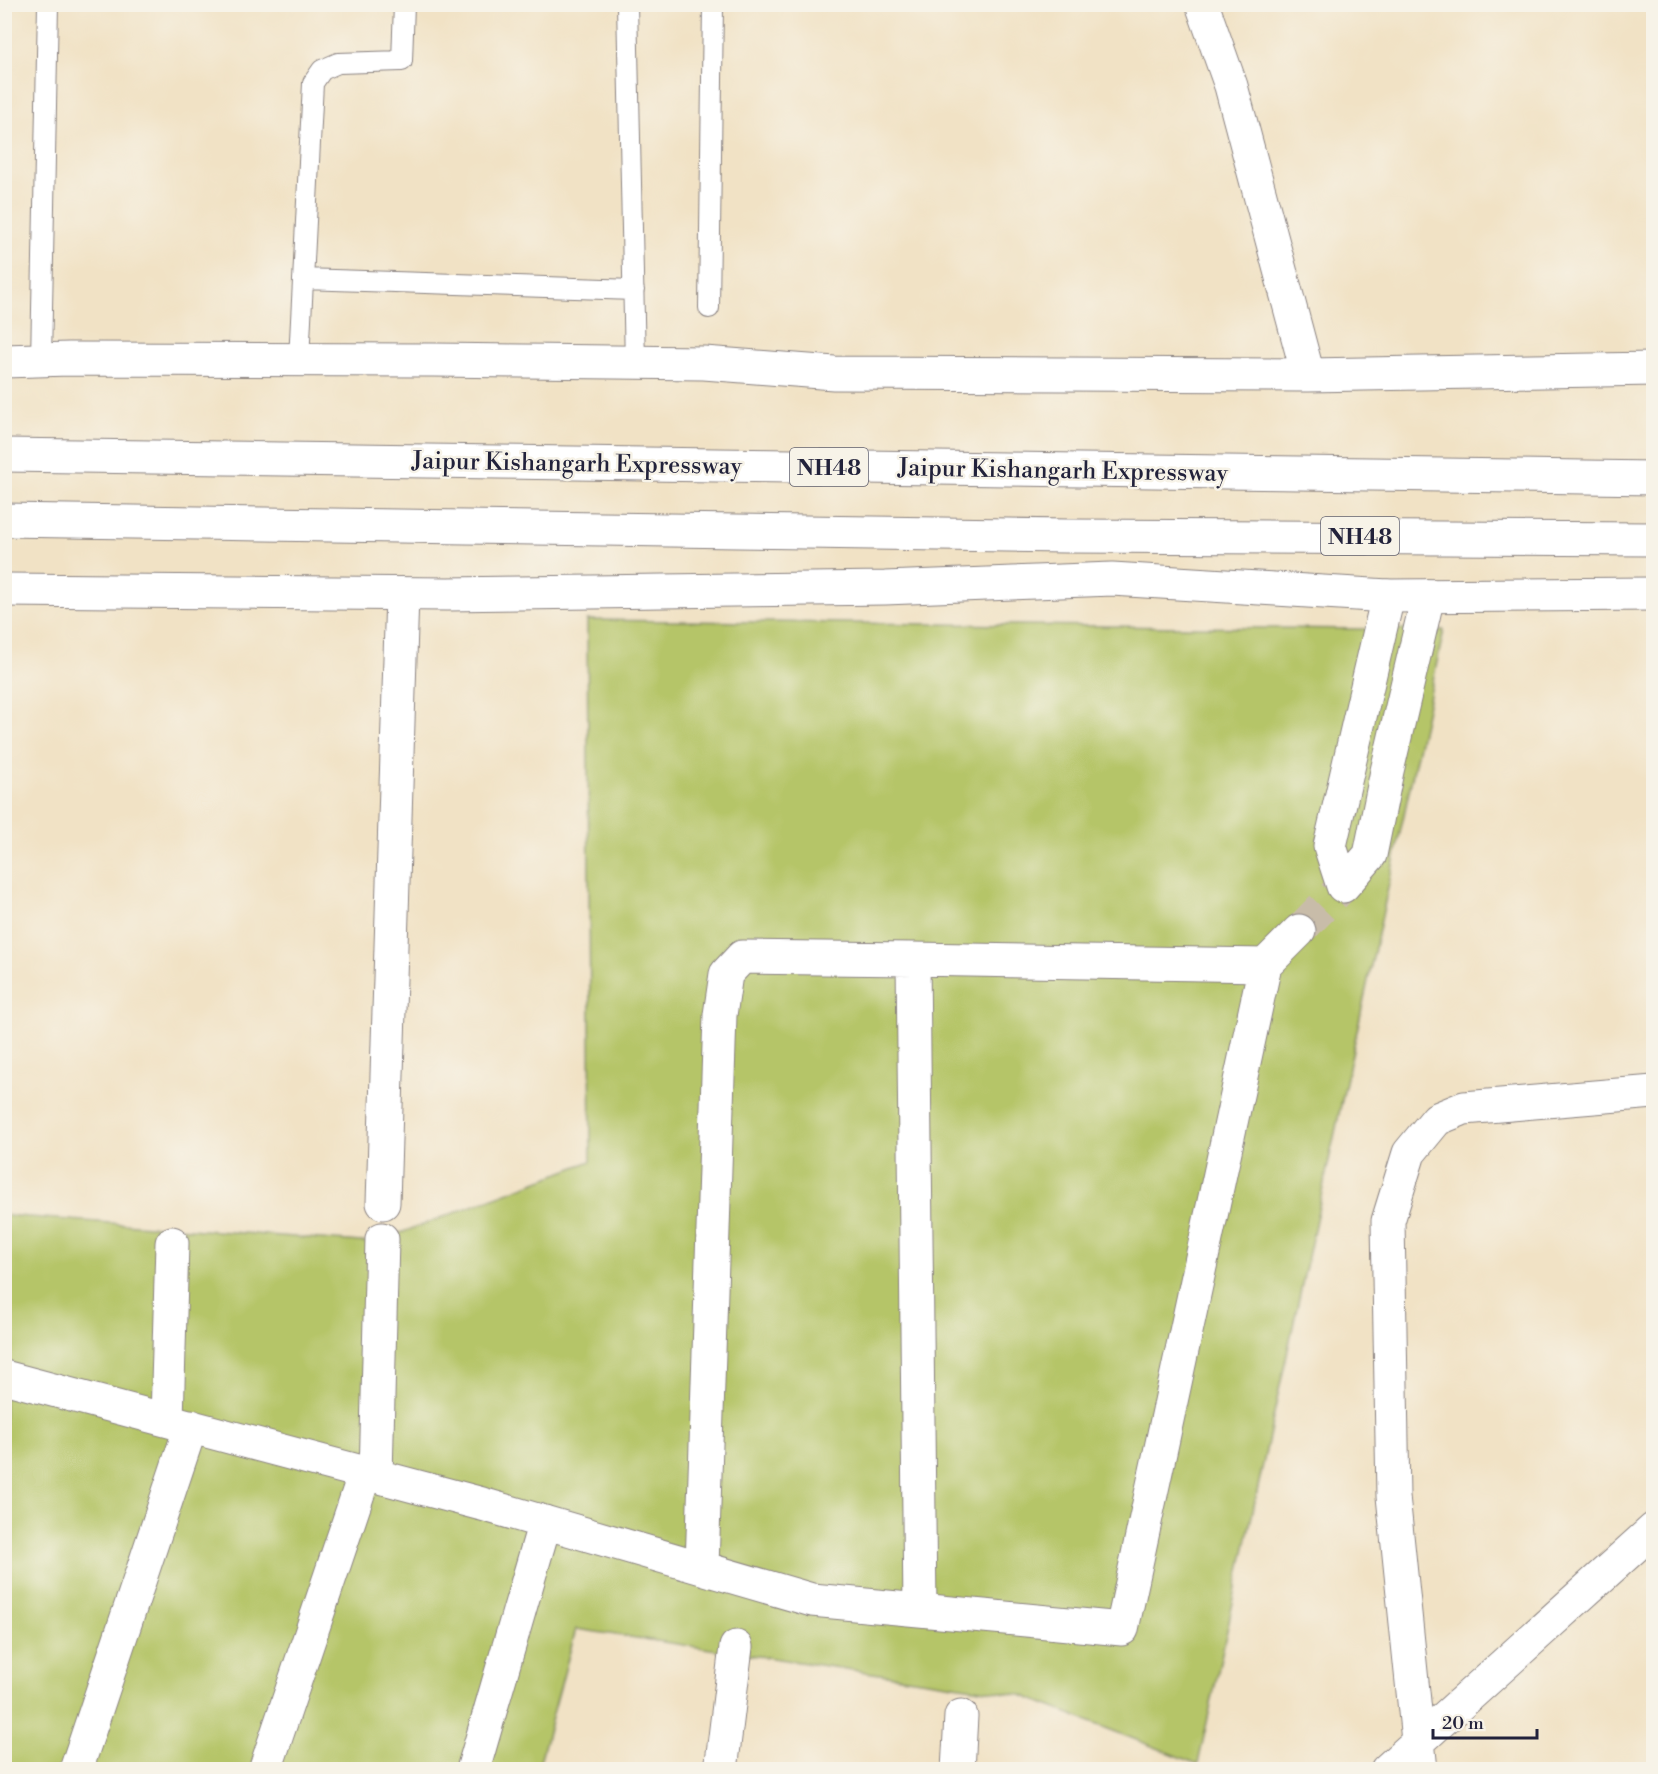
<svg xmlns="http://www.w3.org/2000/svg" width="1658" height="1774" viewBox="0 0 1658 1774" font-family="'Libre Bodoni',serif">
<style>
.green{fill:#b5c568;stroke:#6c7452;stroke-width:1.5}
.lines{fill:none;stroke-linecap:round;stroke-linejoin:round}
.street-tunnel{stroke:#c8bca9;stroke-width:33;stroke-dasharray:33 16;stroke-linecap:butt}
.lane-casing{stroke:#8a8280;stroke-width:22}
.street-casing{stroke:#8a8280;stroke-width:35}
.secondary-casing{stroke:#8a8280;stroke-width:35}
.highway-casing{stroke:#8a8280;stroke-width:35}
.lane{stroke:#fff;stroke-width:20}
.street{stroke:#fff;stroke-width:33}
.secondary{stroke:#fff;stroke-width:33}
.highway{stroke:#fff;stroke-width:33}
.labels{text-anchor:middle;stroke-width:5;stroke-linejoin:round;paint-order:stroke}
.shield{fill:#f7f3e8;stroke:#62616f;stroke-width:1.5}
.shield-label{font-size:22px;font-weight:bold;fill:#22223b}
.street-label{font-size:24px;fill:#22223b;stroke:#f7f3e8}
</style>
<rect width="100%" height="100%" fill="#f7f3e8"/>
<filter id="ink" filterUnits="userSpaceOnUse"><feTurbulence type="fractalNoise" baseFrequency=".0167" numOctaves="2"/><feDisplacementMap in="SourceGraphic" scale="12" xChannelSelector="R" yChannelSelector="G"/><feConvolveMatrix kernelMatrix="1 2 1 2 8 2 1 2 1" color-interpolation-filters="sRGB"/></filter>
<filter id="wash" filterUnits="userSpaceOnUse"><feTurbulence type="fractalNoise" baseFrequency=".008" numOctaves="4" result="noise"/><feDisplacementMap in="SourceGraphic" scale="24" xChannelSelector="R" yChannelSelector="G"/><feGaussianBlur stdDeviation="1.35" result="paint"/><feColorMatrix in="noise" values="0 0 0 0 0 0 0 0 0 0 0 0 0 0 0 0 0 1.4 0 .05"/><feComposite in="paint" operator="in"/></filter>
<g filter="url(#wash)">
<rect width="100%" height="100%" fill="#f1e2c5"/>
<path class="green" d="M587,620L1444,630L1198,1764L1021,1695L576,1629L538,1769H5L4,1215L374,1243L591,1161Z"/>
</g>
<g filter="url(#ink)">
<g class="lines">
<path class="street-tunnel" d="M1299,931L1343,886"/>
<defs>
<path id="lane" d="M627,4L635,363
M303,279L634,290
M709,308L713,4
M41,360L48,4
M299,360L313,83L322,70L338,63L402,61L404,4"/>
<path id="street" d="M1388,596L1330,846L1343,886L1370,855L1387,771L1428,596
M383,1203L402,594
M4,1377L482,1504L812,1600L1122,1629L1265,965L1299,931
M167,1420L172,1243
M376,1476L382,1239
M702,1567L720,1015L726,974L742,957L913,959
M920,1610L913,959L1265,965
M76,1770L191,1426
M265,1770L365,1473
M473,1770L545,1522
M721,1770L736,1647
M958,1770L961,1716
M1387,1770L1654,1529
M1421,1770L1393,1496L1388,1221L1409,1153L1437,1119L1464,1108L1654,1092"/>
<path id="secondary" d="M1202,4L1231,86L1308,375
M4,361L69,359L434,360L704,363L834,373L1308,375L1654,369
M4,590L448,594L885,588L1112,579L1388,596L1654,594"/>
<path id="highway" d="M4,455L1654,478
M4,520L1067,536L1654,539"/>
</defs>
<use href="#lane" class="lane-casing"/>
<use href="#street" class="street-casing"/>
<use href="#secondary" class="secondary-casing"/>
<use href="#highway" class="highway-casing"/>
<use href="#lane" class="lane"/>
<use href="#street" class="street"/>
<use href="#secondary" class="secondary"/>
<use href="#highway" class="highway"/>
</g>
</g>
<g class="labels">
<g class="shield">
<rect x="790" y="448" width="78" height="38" rx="4.5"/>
<rect x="1321" y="517" width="78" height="38" rx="4.5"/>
</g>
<g class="shield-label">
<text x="829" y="475">NH48</text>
<text x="1360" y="544">NH48</text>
</g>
<g class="street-label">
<text transform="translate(577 463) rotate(1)" y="8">Jaipur Kishangarh Expressway</text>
<text transform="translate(1063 470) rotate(1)" y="8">Jaipur Kishangarh Expressway</text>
</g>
</g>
<rect width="1658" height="1774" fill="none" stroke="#f7f3e8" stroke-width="24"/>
<path d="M1433 1729v9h104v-9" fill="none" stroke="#22223b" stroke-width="3"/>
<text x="1442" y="1729" font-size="18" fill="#22223b" stroke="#f7f3e8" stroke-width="4.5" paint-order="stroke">20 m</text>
</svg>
